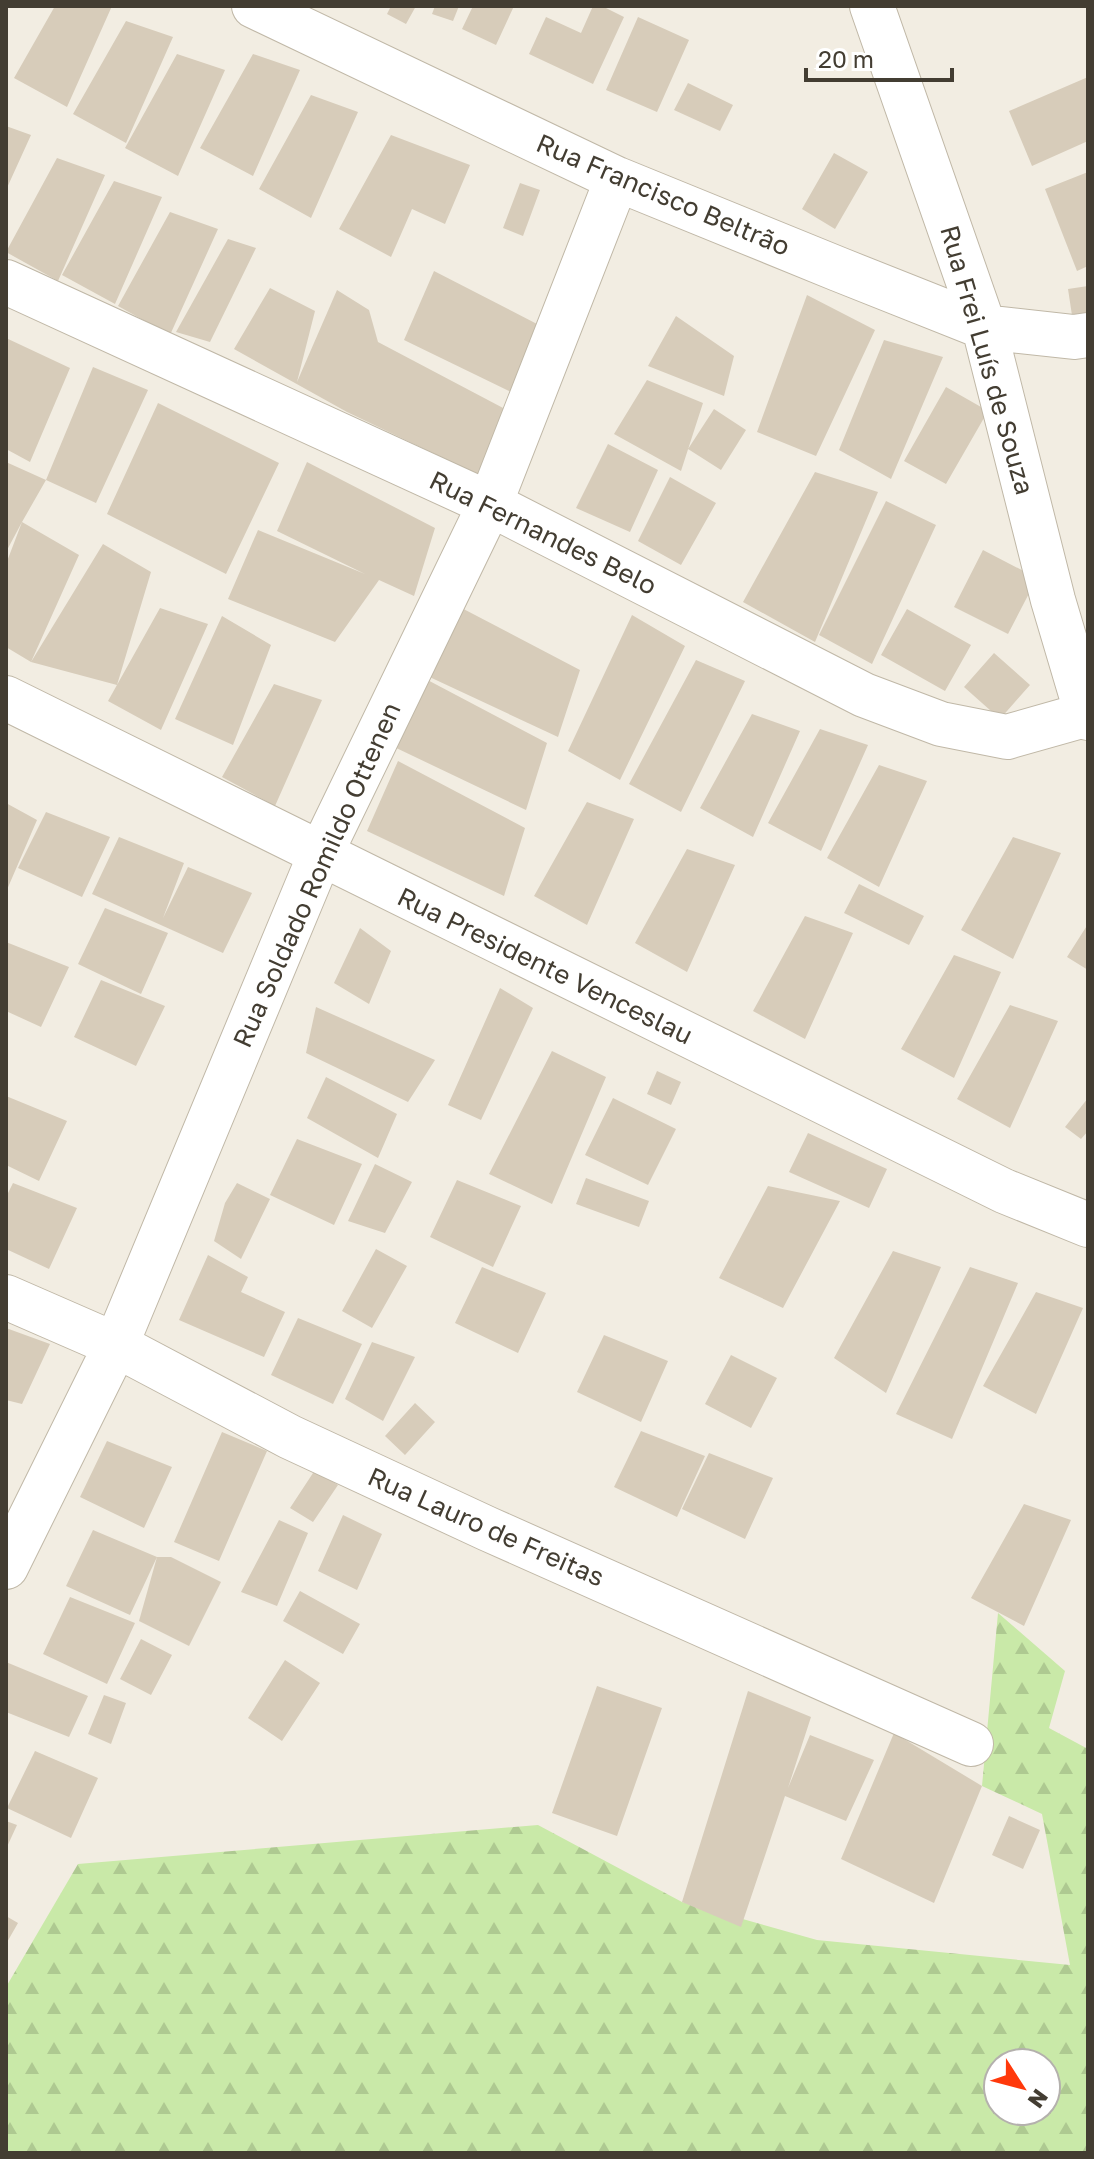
<svg xmlns="http://www.w3.org/2000/svg" width="1094" height="2159" viewBox="0 0 1094 2159" font-family="'Golos Text',sans-serif">
<style>
.forest{fill:url(#forest-firs);fill-rule:evenodd}
.building{fill:#d7ccba}
.lines{fill:none;stroke-linecap:round;stroke-linejoin:round}
.minor-casing{stroke:#c0b8a7;stroke-width:46}
.minor{stroke:#fff;stroke-width:44}
.labels{text-anchor:middle;stroke-width:8;stroke-linejoin:round;paint-order:stroke}
.street-label{font-size:26px;fill:#433d32;stroke:#fff}
</style>
<defs>
<pattern id="forest-firs" width="22" height="20" patternUnits="userSpaceOnUse" patternTransform="scale(2)"><rect width="22" height="20" fill="#c9e9a8"/><path d="M5 1l3.5 6h-7zM16 11l3.5 6h-7z" fill="#aec991"/></pattern>
</defs>
<rect width="100%" height="100%" fill="#f2ede2"/>
<path class="forest" d="M998,1613L1065,1671L1049,1728L1088,1749V2153H6V1987L78,1864L538,1825L682,1902L817,1940L1070,1965L1042,1814L982,1786ZM998,2063H1046V2111H998Z"/>
<path class="building" d="M55,6H112L67,107L14,78Z
M391,6H416L406,24L387,14Z
M435,6H459L453,21L432,14Z
M473,6H514L496,45L462,29Z
M593,6H602L624,17L593,84L529,54L546,17L581,33Z
M638,17L689,40L657,112L606,90Z
M126,21L173,37L126,143L73,114Z
M177,54L225,70L178,176L125,148Z
M253,54L300,70L253,176L200,148Z
M1088,77V141L1032,166L1009,111Z
M688,83L733,105L720,131L674,110Z
M311,95L358,112L311,218L259,189Z
M6,126L31,135L6,190Z
M391,135L470,165L445,224L412,209L391,257L339,229Z
M834,153L868,172L835,229L802,209Z
M57,158L105,175L58,281L6,252Z
M1088,172V266L1077,271L1045,189Z
M114,181L162,197L115,304L62,275Z
M520,183L540,190L523,236L503,228Z
M170,212L218,229L170,335L118,306Z
M228,239L256,248L210,342L176,332Z
M434,271L537,324L513,393L404,340Z
M1088,286V320L1073,322L1068,289Z
M270,288L315,311L297,382L337,290L369,310L378,342L505,409L483,477L347,412L234,349Z
M807,295L875,330L816,456L757,432Z
M676,316L734,356L724,396L648,366Z
M6,338L70,368L30,462L6,449Z
M884,340L943,357L891,479L839,450Z
M93,367L148,390L96,503L46,480L22,522L79,555L31,662L6,647V564L22,522L6,552V462L46,480Z
M647,380L703,403L681,471L614,434Z
M946,387L988,411L946,484L904,461Z
M158,403L279,463L226,574L107,514Z
M714,409L746,430L721,470L688,449Z
M608,444L658,470L630,532L576,508Z
M307,462L435,528L414,596L379,580L335,642L228,599L258,530L365,574L277,531Z
M815,472L878,492L815,642L743,602Z
M670,477L716,503L681,565L638,541Z
M886,501L936,525L872,664L819,635Z
M103,544L151,572L117,685L31,662Z
M983,550L1037,578L1008,634L954,607Z
M452,603L580,670L558,737L421,673Z
M160,608L208,624L161,730L108,701Z
M907,609L971,645L945,691L881,655Z
M632,615L685,646L620,780L568,751Z
M222,616L271,645L233,745L175,719Z
M994,653L1030,685L1000,719L964,687Z
M696,660L745,681L681,812L629,784Z
M420,676L547,743L526,810L390,745Z
M274,684L322,700L275,806L222,777Z
M752,714L800,731L753,837L700,808Z
M820,729L868,745L821,851L768,823Z
M398,761L525,828L504,896L367,831Z
M879,765L927,781L879,887L827,858Z
M587,802L634,819L587,925L534,896Z
M6,803L37,820L6,892Z
M46,812L110,837L82,897L18,868Z
M119,837L184,863L163,918L188,867L252,893L223,953L92,894Z
M1013,837L1061,853L1013,959L961,930Z
M687,849L735,865L687,972L635,943Z
M859,884L924,916L909,945L844,913Z
M105,908L168,933L141,994L78,964Z
M805,916L853,933L805,1039L753,1011Z
M1088,924V970L1067,957Z
M360,928L391,951L369,1004L334,983Z
M6,942L69,967L41,1027L6,1011Z
M954,955L1001,972L954,1078L901,1049Z
M101,980L165,1006L136,1066L74,1037Z
M500,988L533,1008L481,1120L448,1105Z
M1010,1005L1058,1021L1010,1128L957,1099Z
M316,1007L435,1060L408,1102L306,1053Z
M552,1051L606,1077L552,1204L489,1174Z
M657,1071L681,1082L671,1105L647,1094Z
M326,1077L397,1114L378,1158L307,1118Z
M6,1096L67,1121L39,1181L6,1165Z
M613,1098L676,1129L648,1185L585,1155Z
M1088,1098V1131L1081,1139L1065,1127Z
M808,1133L887,1169L869,1208L789,1172Z
M297,1139L362,1164L334,1225L270,1195Z
M375,1164L412,1182L385,1233L348,1221Z
M586,1178L649,1201L639,1227L576,1204Z
M457,1180L521,1206L493,1267L430,1237Z
M13,1183L77,1208L49,1269L6,1249V1197Z
M237,1183L270,1199L241,1259L214,1241L225,1203Z
M768,1186L840,1201L783,1308L719,1278Z
M376,1249L407,1266L372,1328L342,1311Z
M893,1251L941,1267L886,1393L834,1358Z
M208,1255L248,1277L241,1292L285,1312L264,1357L179,1320Z
M482,1267L546,1293L518,1353L455,1323Z
M970,1267L1018,1283L952,1439L896,1414Z
M1036,1292L1083,1308L1036,1414L983,1386Z
M298,1318L362,1344L333,1404L271,1375Z
M6,1328L50,1344L22,1404L6,1400Z
M604,1335L668,1361L641,1422L577,1392Z
M372,1342L415,1357L383,1421L345,1399Z
M731,1355L777,1378L751,1428L705,1404Z
M415,1403L435,1422L405,1455L385,1436Z
M641,1431L705,1456L677,1517L614,1487Z
M222,1432L267,1451L219,1561L174,1542Z
M107,1441L172,1467L144,1528L80,1497Z
M709,1453L773,1478L745,1539L682,1509Z
M315,1470L338,1485L313,1522L290,1508Z
M1024,1504L1071,1520L1024,1626L971,1598Z
M343,1515L382,1534L357,1590L318,1571Z
M279,1520L308,1533L277,1606L241,1592Z
M93,1530L157,1557L130,1615L66,1586Z
M157,1557H171L221,1582L189,1646L139,1621Z
M300,1591L360,1624L343,1654L283,1621Z
M70,1597L135,1623L107,1684L43,1654Z
M141,1639L172,1655L151,1695L120,1679Z
M285,1660L320,1683L282,1741L248,1718Z
M6,1662L88,1696L69,1737L6,1712Z
M597,1686L662,1708L617,1836L552,1813Z
M748,1691L811,1717L788,1788L810,1735L874,1760L846,1821L785,1796L741,1927L682,1902Z
M104,1695L126,1703L111,1744L88,1734Z
M894,1733L982,1786L934,1903L841,1859Z
M35,1751L98,1778L71,1838L7,1808Z
M1009,1816L1040,1830L1023,1869L992,1855Z
M6,1821L17,1825L6,1849Z
M6,1916L18,1923L6,1944Z"/>
<g class="lines">
<defs>
<path id="minor" d="M254,6L617,179L838,269L984,327L1074,337L1088,335
M872,6L984,327L1053,600L1088,718
M6,282L490,504L864,695L941,724L1007,737L1088,714
M6,698L1004,1191L1088,1225
M6,1297L116,1345L290,1437L488,1529L971,1744
M6,1567L116,1345L320,855L490,504L617,179"/>
</defs>
<use href="#minor" class="minor-casing"/>
<use href="#minor" class="minor"/>
</g>
<g class="labels">
<g class="street-label">
<text transform="translate(663 195) rotate(23)" y="9">Rua Francisco Beltrão</text>
<text transform="translate(987 360) rotate(74)" y="9">Rua Frei Luís de Souza</text>
<text transform="translate(543 533) rotate(26)" y="9">Rua Fernandes Belo</text>
<text transform="translate(317 875) rotate(-66)" y="9">Rua Soldado Romildo Ottenen</text>
<text transform="translate(545 966) rotate(26)" y="9">Rua Presidente Venceslau</text>
<text transform="translate(486 1527) rotate(24)" y="9">Rua Lauro de Freitas</text>
</g>
</g>
<rect width="1094" height="2159" fill="none" stroke="#433d32" stroke-width="16"/>
<g transform="translate(1022 2087) rotate(126)"><circle r="38" fill="#ffffff" stroke="#b4b1ad" stroke-width="2"/>
<path d="M0-6L14 30L0 20L-14 30Z" fill="#ff390b"/>
<text y="-12" font-size="22" font-weight="bold" text-anchor="middle" fill="#433d32">N</text>
</g>
<path d="M806 68v12h146v-12" fill="none" stroke="#433d32" stroke-width="4"/>
<text x="818" y="68" font-size="24" fill="#433d32" stroke="#ffffff" stroke-width="6" paint-order="stroke">20 m</text>
</svg>
